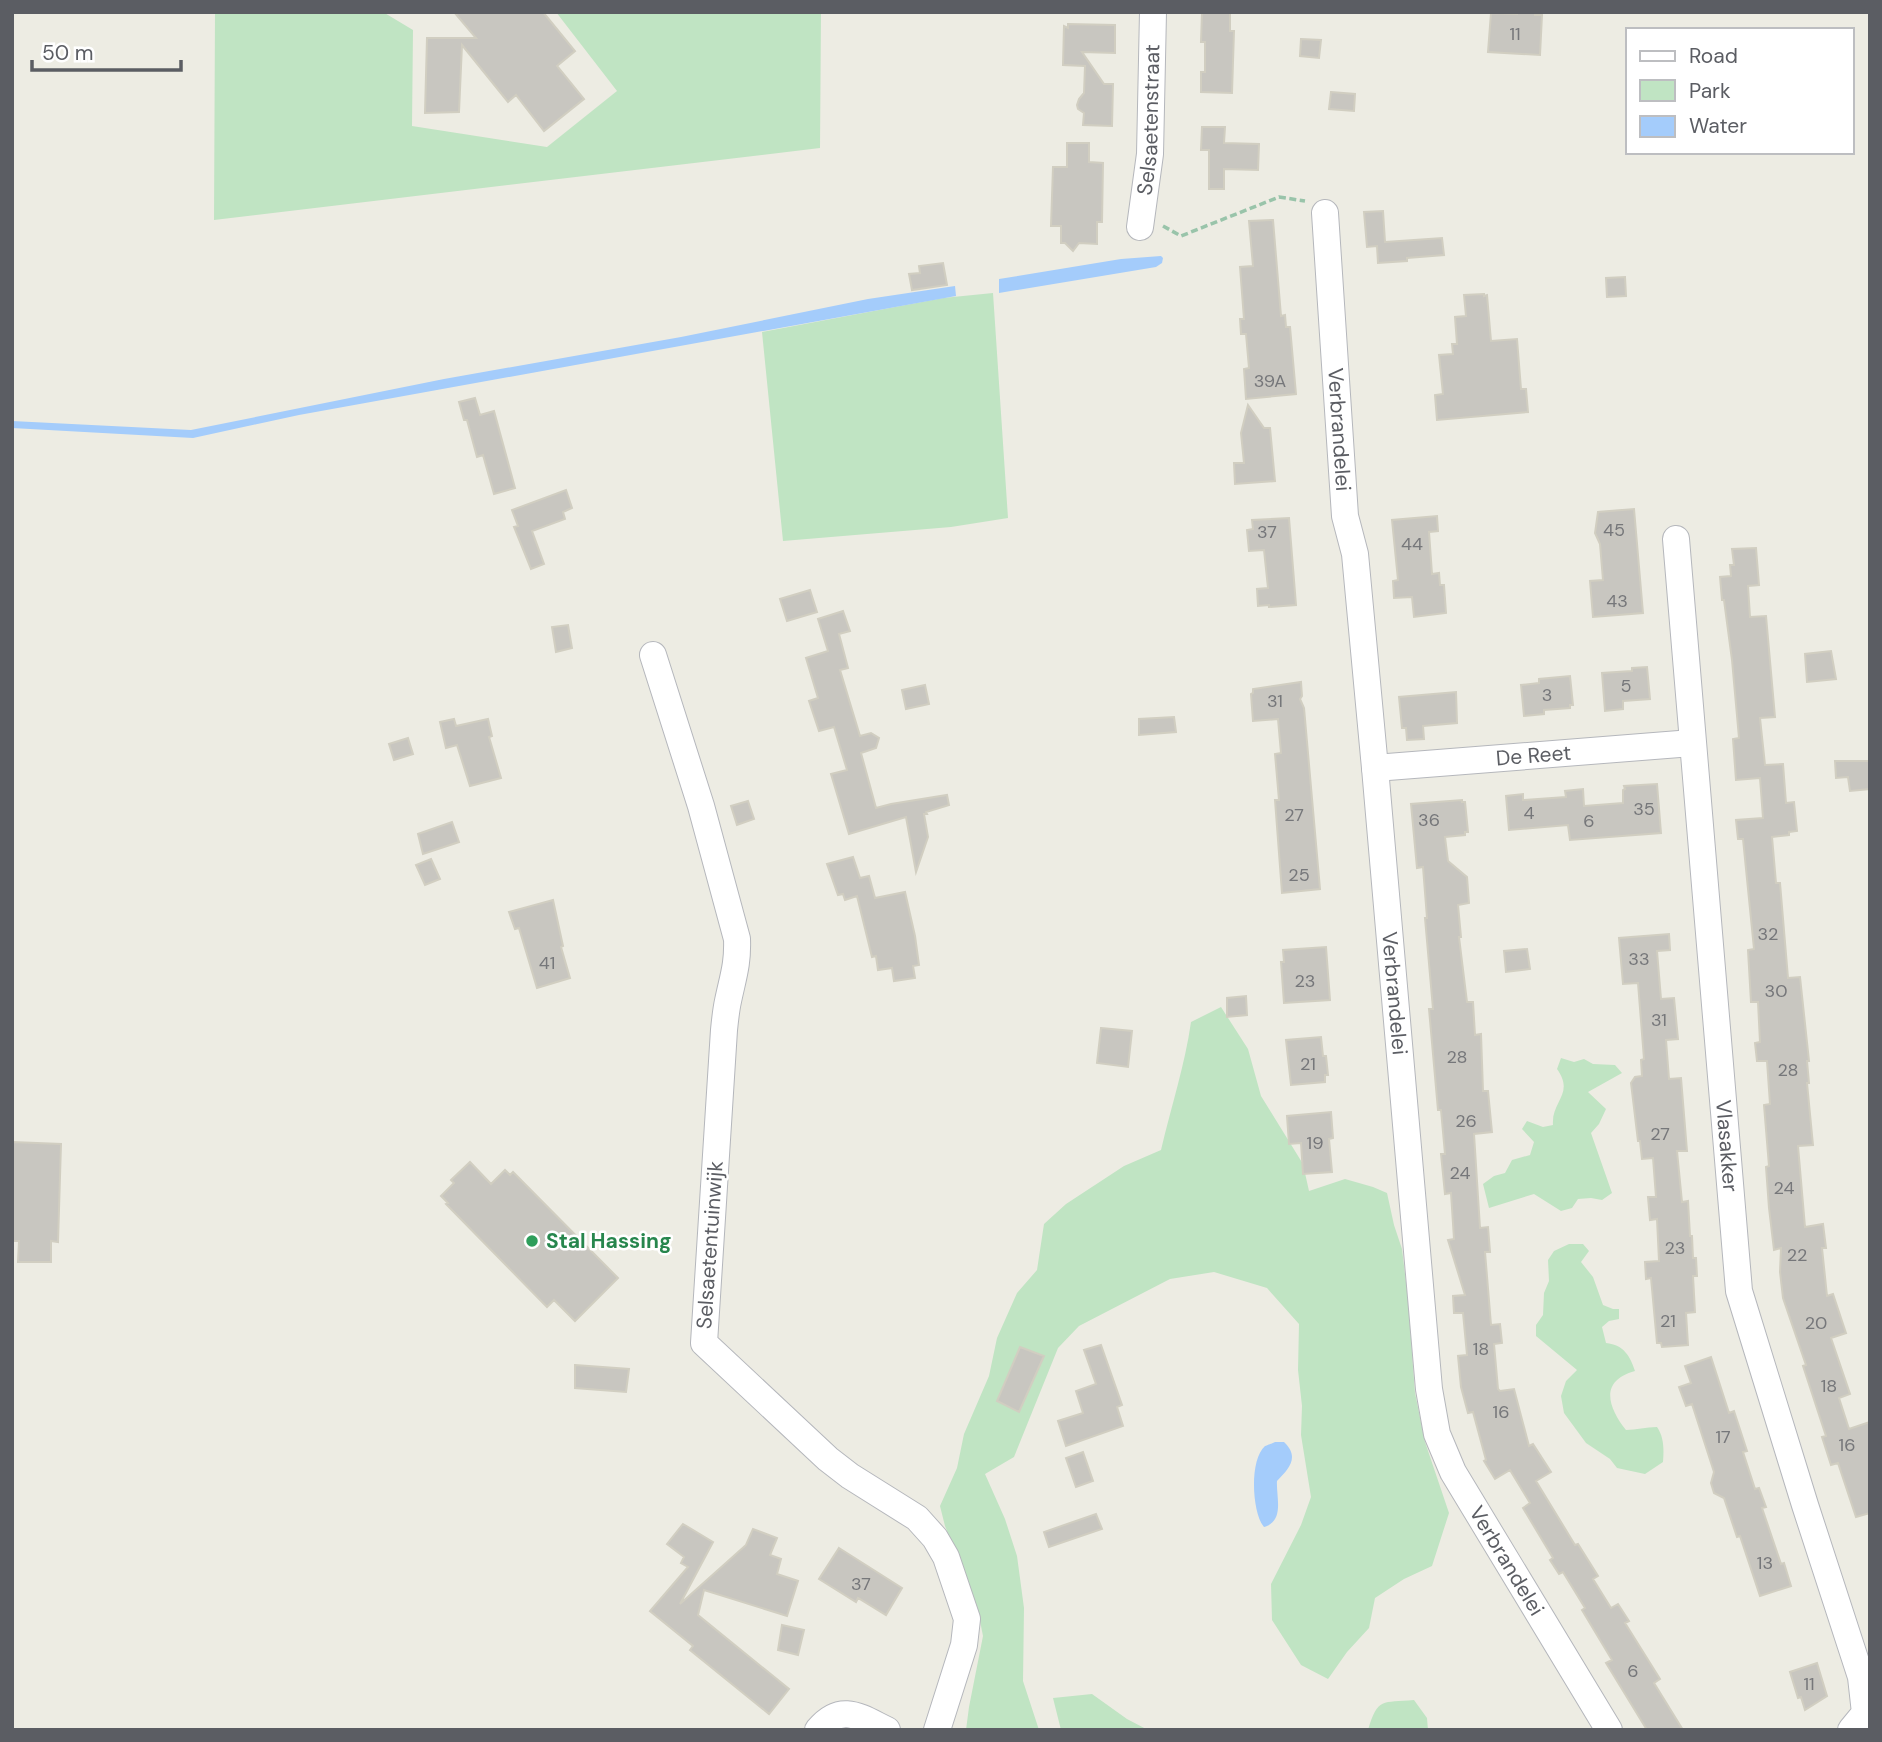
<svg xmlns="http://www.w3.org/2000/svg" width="1882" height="1742" viewBox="0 0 1882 1742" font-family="'DM Sans',sans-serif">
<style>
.green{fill:#c0e4c3}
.water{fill:#a4ccfb}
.building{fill:#c8c6c0;stroke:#d1cec1;stroke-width:2}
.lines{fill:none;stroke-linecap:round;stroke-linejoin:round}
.minor-casing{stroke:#b5b7bc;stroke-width:28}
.path{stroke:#99c4aa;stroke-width:3.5;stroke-dasharray:7 3.5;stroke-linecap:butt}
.minor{stroke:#fff;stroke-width:26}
.leisure-dot{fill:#2e9e5b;stroke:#fff;stroke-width:2.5}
.labels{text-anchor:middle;stroke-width:5;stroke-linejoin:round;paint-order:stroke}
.number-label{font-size:18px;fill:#76777a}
.street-label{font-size:21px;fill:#5b5d63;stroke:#fff}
.leisure-label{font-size:21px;font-weight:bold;fill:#27864d;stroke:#fff;text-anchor:start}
</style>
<rect width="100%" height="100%" fill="#edece3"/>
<path class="green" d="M215,12H383L413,30L412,126L547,147L617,91L556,12H821L820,148L214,220Z
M993,293L1008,518L951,527L783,541L762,332L943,298Z
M1221,1007L1248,1049L1261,1096L1303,1164L1309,1191L1345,1179L1373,1187L1387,1193L1394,1225L1402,1249L1408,1299L1415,1393L1425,1442L1449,1513L1432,1566L1404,1579L1375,1598L1369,1628L1347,1652L1328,1679L1301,1665L1272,1620L1271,1584L1301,1525L1311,1497L1301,1435L1302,1406L1298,1370L1299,1324L1267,1288L1214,1272L1170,1279L1079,1326L1058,1348L1014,1457L985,1474L1005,1519L1017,1556L1024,1608L1023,1681L1039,1730H966L969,1707L983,1636L977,1606L945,1526L940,1506L957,1468L964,1434L989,1376L997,1338L1017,1293L1037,1270L1044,1224L1066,1204L1124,1166L1161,1150C1171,1107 1185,1065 1191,1022Z
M1561,1058L1574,1062L1584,1059L1593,1064L1615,1065L1622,1073L1588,1092L1606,1109L1599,1124L1591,1133L1612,1193L1602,1200L1591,1198L1578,1199L1572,1208L1561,1211L1534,1194L1489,1208L1483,1184L1494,1176L1505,1173L1512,1160L1530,1155L1534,1142L1522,1129L1527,1121L1543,1127L1553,1125C1551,1101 1575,1094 1557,1069Z
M1569,1244H1583L1589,1251L1581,1262L1593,1277L1603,1305L1613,1309H1619V1319L1609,1321L1602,1327L1606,1343C1624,1345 1630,1356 1635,1371C1599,1381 1608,1407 1626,1430C1636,1430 1646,1427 1657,1427C1664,1437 1664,1449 1663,1462L1645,1474L1617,1468L1610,1459L1586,1443L1564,1413L1561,1396L1566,1381L1577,1370L1536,1336V1325L1543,1315L1544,1293L1549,1281L1548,1260L1554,1251Z
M1092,1694L1127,1719L1148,1730H1061L1053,1698Z
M1414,1700L1427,1718L1428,1730H1368C1378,1697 1382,1703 1414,1700Z"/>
<path class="water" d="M1161,256L1163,258L1162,263L1156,267L999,293V279L1121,259Z
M955,286L956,296L299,415L193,438L12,428V421L191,430L444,379L681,337L868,299Z
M1275,1442H1284C1300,1457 1289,1469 1277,1481C1276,1497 1285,1521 1264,1527C1252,1513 1249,1460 1265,1446C1266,1446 1275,1442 1275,1442Z"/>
<path class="building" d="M454,12H543L575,51L557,66L584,99L544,131L516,95L508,102L462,45L459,112L425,113L427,38H476Z
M1202,12H1230V31H1234L1232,93L1201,92V72H1205V42H1201Z
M1517,12H1535V15H1542L1540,55L1488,52L1491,13L1517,14Z
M1068,24L1115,25V53L1082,52L1104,84H1113L1112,126L1083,125L1084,113L1078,109L1077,105L1079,99L1084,93L1085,66L1063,65L1064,26L1068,28Z
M1301,39L1321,40L1319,58L1300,56Z
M1331,92L1355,94L1354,111L1329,109Z
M1202,127H1225L1224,143L1259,144L1258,170L1224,169V189H1209V150H1201Z
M1067,143H1089V162L1103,163L1102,222H1097V244L1079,243L1073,251L1065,243H1061V226H1051L1053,167H1067Z
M1383,211L1385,242L1442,238L1444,255L1407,258V261L1378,263L1377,246L1367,247L1364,212Z
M1273,220L1281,316L1285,315L1286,327H1290L1296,394L1246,399L1244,369L1249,368L1246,334H1241L1240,319H1244L1240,267L1253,266L1249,221Z
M943,263L947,285L912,290L909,274L920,273L919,266Z
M1625,277L1626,296L1607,297L1606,278Z
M1484,294V296L1487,295L1491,341L1517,339L1521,389H1526L1528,412L1437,420L1435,395L1443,394L1439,355L1453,354L1452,344H1457L1455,317L1466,316L1464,295Z
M475,398L480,415L494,411L515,488L494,494L483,455L477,457L467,420H464L459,402Z
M1248,405L1264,428H1270L1275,481L1235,484L1234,463H1244L1241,433Z
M566,490L572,508L563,512L565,519L532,531L544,564L531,569L514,527L518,526L512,510Z
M1634,509L1643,613L1593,617L1590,581L1603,580L1600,544L1595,533L1598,512Z
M1437,516L1438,531L1429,532L1432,574L1439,573L1440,585H1444L1446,613L1414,617L1412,597L1394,598L1393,581L1398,580L1392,520Z
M1289,518L1296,605L1269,607V605L1258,606L1257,589L1268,588L1264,550L1249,551L1247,530L1253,529L1252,520Z
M1756,548L1759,585L1748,586L1750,617L1766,616L1775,717L1760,718L1765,765L1783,764L1786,803L1794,802L1797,831L1789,832V835L1772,837L1776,883H1780L1788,978L1800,977L1809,1061H1807L1809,1083H1807L1813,1145L1798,1146L1805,1227L1823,1224L1826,1248H1822L1827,1296L1833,1294L1846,1333L1831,1338L1850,1394L1839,1398L1849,1429L1870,1422V1513L1856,1517L1838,1463L1831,1465L1822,1437L1826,1436L1803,1366L1806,1365L1783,1298L1780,1272L1781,1248L1774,1250L1769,1208L1766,1167L1769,1166L1764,1105L1770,1104L1767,1061H1757L1755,1043L1760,1042L1758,1002H1751L1748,950L1754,949L1743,839H1738L1736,820L1763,818L1760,778L1736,780L1733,739L1739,738L1732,660L1724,600H1722L1720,577L1731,576L1730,565H1734L1732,549Z
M810,590L817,612L787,621L780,599Z
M843,611L850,631L839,634L848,668L840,670L860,736L871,733L879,738L876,748L861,753L876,808L891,804L947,795L949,805L926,812L927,814H924L928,837L916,872L906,817L849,834L831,774L847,770L834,727L819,731L809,701L818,698L806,658L828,651L818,619Z
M568,625L572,648L556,652L552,627Z
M1831,651L1836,679L1807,682L1805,654Z
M1647,667L1650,699L1623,701V709L1605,711L1602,673L1632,671V668Z
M1570,676L1573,705H1570V708L1544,710V714L1524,716L1521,685L1539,683V679Z
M1301,682L1302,696L1300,699L1304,708L1320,889L1282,893L1275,800H1279L1275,754L1281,753L1278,719L1253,721L1251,694L1253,693V689Z
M925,685L929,704L906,709L902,690Z
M1456,692L1457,723L1423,726L1424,739L1407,740L1406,728H1402L1399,697Z
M1174,717L1176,732L1139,735V719Z
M454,719L456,726L488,719L492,736L489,737L501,778L470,786L457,745L446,748L440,722Z
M408,738L413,754L394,760L389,744Z
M1835,761H1870V789L1850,791L1848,777L1836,778Z
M1657,784L1661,833L1570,840L1568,825L1509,830L1506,796L1523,794V800L1566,797L1565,791L1583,789L1584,806L1623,803V790L1625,789L1624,786Z
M1462,800V802H1465L1468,832H1465V835L1445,837L1448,861L1467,877L1469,903L1458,905L1461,937H1459L1467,1002H1473L1475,1035L1481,1034L1483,1091H1488L1492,1132L1474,1134L1480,1228L1488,1227L1490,1252H1485L1491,1325L1500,1324L1502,1343L1494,1344L1498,1389L1500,1391L1514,1389L1529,1446L1533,1444L1551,1472L1536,1481L1575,1545L1578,1544L1598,1576L1593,1579L1611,1608L1618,1604L1629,1621L1625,1623L1660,1679L1654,1683L1683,1730H1647L1606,1663L1612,1660L1582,1610L1585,1608L1563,1572L1559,1574L1550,1560L1553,1558L1523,1508L1530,1503L1510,1470L1495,1479L1484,1461L1486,1460L1473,1412L1468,1413L1461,1387L1458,1356L1467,1355L1463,1313H1454L1453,1296L1465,1295L1448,1240L1454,1239L1451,1193L1445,1194L1441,1154H1445L1441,1110H1438L1429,1009H1433L1425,918H1427L1423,867L1417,868L1411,804Z
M748,801L754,819L737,825L731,806Z
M452,822L459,842L423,854L418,834Z
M853,857L860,878L869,876L875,898L905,892L915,936L919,965L913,966L915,978L894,981L892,968L878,970L876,956L872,957L857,896L845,900L843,894L838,895L827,864Z
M431,859L440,879L425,885L416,865Z
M553,900L563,946L561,947L570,978L537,988L519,928L515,929L509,912Z
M1669,934L1670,950L1657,951L1661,999L1674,998L1678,1039L1666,1040L1669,1079L1681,1078L1687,1151H1677L1682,1202L1688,1201L1690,1236H1692L1693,1258H1696L1697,1276H1693L1695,1312L1686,1313L1688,1345L1662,1347L1661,1343H1657L1651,1278L1646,1279L1645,1262L1659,1261L1657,1219L1650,1220L1648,1197H1656L1653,1158L1642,1159L1640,1141H1638L1631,1083L1635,1077L1642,1076L1641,1060L1644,1059L1638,983L1623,984L1619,938Z
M1326,947L1330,1000L1284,1003L1281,962H1284L1283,950Z
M1527,949L1530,969L1506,972L1504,951Z
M1246,996L1247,1015L1227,1017V998Z
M1101,1028L1132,1031L1128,1067L1097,1063Z
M1321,1037L1323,1056H1326L1328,1075H1325V1082L1291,1085L1286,1040Z
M1331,1112L1333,1138L1329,1139L1332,1172L1303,1174L1301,1143L1289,1144L1287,1116Z
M12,1142L61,1144L58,1242L51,1241V1262H18L19,1241H12Z
M470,1162L491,1184L505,1170L510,1175L513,1172L618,1278L575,1321L554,1300L547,1307L446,1204L448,1203L441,1196L454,1183L451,1180Z
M1101,1345L1122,1405L1117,1407L1123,1426L1066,1446L1058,1421L1083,1413L1076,1391L1096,1384L1084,1350Z
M1020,1347L1044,1356L1019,1412L997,1401Z
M1711,1357L1729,1413L1734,1411L1747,1451L1743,1452L1755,1489L1759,1488L1766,1507L1762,1508L1781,1564L1784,1563L1791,1586L1760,1596L1740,1536L1737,1537L1724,1498L1714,1493L1711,1483L1714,1472L1692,1404L1686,1406L1679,1387L1691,1383L1685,1366Z
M575,1365L629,1369L626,1392L575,1388Z
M1083,1452L1093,1481L1076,1487L1066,1458Z
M1096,1514L1102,1529L1049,1547L1044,1532Z
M683,1524L713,1542L680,1604L746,1545L753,1529L777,1538L770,1555L781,1559L777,1574L798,1581L787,1616L704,1590L698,1615L789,1689L769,1714L690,1650L693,1646L650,1611L688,1567L681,1563L684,1557L667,1544Z
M839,1548L902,1588L886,1615L858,1598L856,1602L819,1579Z
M782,1625L804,1630L798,1655L778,1650Z
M1817,1663L1827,1696L1805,1710L1801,1697L1798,1698L1790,1672Z"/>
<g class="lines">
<defs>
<g id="minor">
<path id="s1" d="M1325,213L1345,516L1355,554L1375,768L1429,1389L1437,1434L1453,1472L1609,1730"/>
<path id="s2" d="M1140,227L1150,154L1153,12"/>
<path id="s3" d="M1676,539L1739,1291L1805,1505L1861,1677L1865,1713L1851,1730"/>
<path d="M653,655L701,806L737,939C738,964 733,977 728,1001C726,1010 725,1020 724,1030L704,1343L828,1459L850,1476L917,1518L935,1538L946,1557L967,1619L964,1645L937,1730"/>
<path id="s4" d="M1375,768L1692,743"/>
<path d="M818,1730C841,1702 860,1717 887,1730"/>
</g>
</defs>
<use href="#minor" class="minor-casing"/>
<path class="path" d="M1163,226L1181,236L1279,197L1305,201"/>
<use href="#minor" class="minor"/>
</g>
<circle class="leisure-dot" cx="532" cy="1241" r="7"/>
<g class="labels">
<g class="number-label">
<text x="1515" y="40">11</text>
<text x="1270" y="387">39A</text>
<text x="1614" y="536">45</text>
<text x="1267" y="538">37</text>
<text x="1412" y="550">44</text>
<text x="1617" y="607">43</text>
<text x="1626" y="692">5</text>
<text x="1547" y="701">3</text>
<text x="1275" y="707">31</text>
<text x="1644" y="815">35</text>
<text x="1529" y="819">4</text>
<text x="1294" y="821">27</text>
<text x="1429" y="826">36</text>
<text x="1589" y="827">6</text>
<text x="1299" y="881">25</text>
<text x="1768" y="940">32</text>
<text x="1639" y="965">33</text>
<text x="547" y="969">41</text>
<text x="1305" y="987">23</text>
<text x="1776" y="997">30</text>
<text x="1659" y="1026">31</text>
<text x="1457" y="1063">28</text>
<text x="1308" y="1070">21</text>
<text x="1788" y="1076">28</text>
<text x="1466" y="1127">26</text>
<text x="1660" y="1140">27</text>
<text x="1315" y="1149">19</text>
<text x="1460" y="1179">24</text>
<text x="1784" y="1194">24</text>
<text x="1675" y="1254">23</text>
<text x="1797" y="1261">22</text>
<text x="1668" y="1327">21</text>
<text x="1816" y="1329">20</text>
<text x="1481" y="1355">18</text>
<text x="1829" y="1392">18</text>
<text x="1501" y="1418">16</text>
<text x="1723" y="1443">17</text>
<text x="1847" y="1451">16</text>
<text x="1765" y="1569">13</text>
<text x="861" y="1590">37</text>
<text x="1633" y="1677">6</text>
<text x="1809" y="1690">11</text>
</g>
<g class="street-label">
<text dy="7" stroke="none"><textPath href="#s2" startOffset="108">Selsaetenstraat</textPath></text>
<text dy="7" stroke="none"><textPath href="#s1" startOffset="217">Verbrandelei</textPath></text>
<text dy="7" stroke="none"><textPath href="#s4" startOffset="159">De Reet</textPath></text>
<text dy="7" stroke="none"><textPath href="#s1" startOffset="784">Verbrandelei</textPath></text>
<text dy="7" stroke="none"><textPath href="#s3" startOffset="609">Vlasakker</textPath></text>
<text transform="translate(710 1245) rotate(-86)" y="7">Selsaetentuinwijk</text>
<text dy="7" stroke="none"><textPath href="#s1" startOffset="1372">Verbrandelei</textPath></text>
</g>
<g class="leisure-label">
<text x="546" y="1248">Stal Hassing</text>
</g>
</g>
<rect width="1882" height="1742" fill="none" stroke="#5b5d63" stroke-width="28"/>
<rect x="1626" y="28" width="228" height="126" fill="#ffffff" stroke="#bdbec1" stroke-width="2"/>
<rect x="1640" y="51" width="35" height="10" fill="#ffffff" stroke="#bdbec1" stroke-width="2"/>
<text x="1689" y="63" font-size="21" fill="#5b5d63">Road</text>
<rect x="1640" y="80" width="35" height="21" fill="#c0e4c3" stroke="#bdbec1" stroke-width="2"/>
<text x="1689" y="98" font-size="21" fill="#5b5d63">Park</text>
<rect x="1640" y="116" width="35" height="21" fill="#a4ccfb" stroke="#bdbec1" stroke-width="2"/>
<text x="1689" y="133" font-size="21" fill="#5b5d63">Water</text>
<path d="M32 60v10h149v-10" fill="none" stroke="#5b5d63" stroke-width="3.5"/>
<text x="42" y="60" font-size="21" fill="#5b5d63" stroke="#ffffff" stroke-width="5" paint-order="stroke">50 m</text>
</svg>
